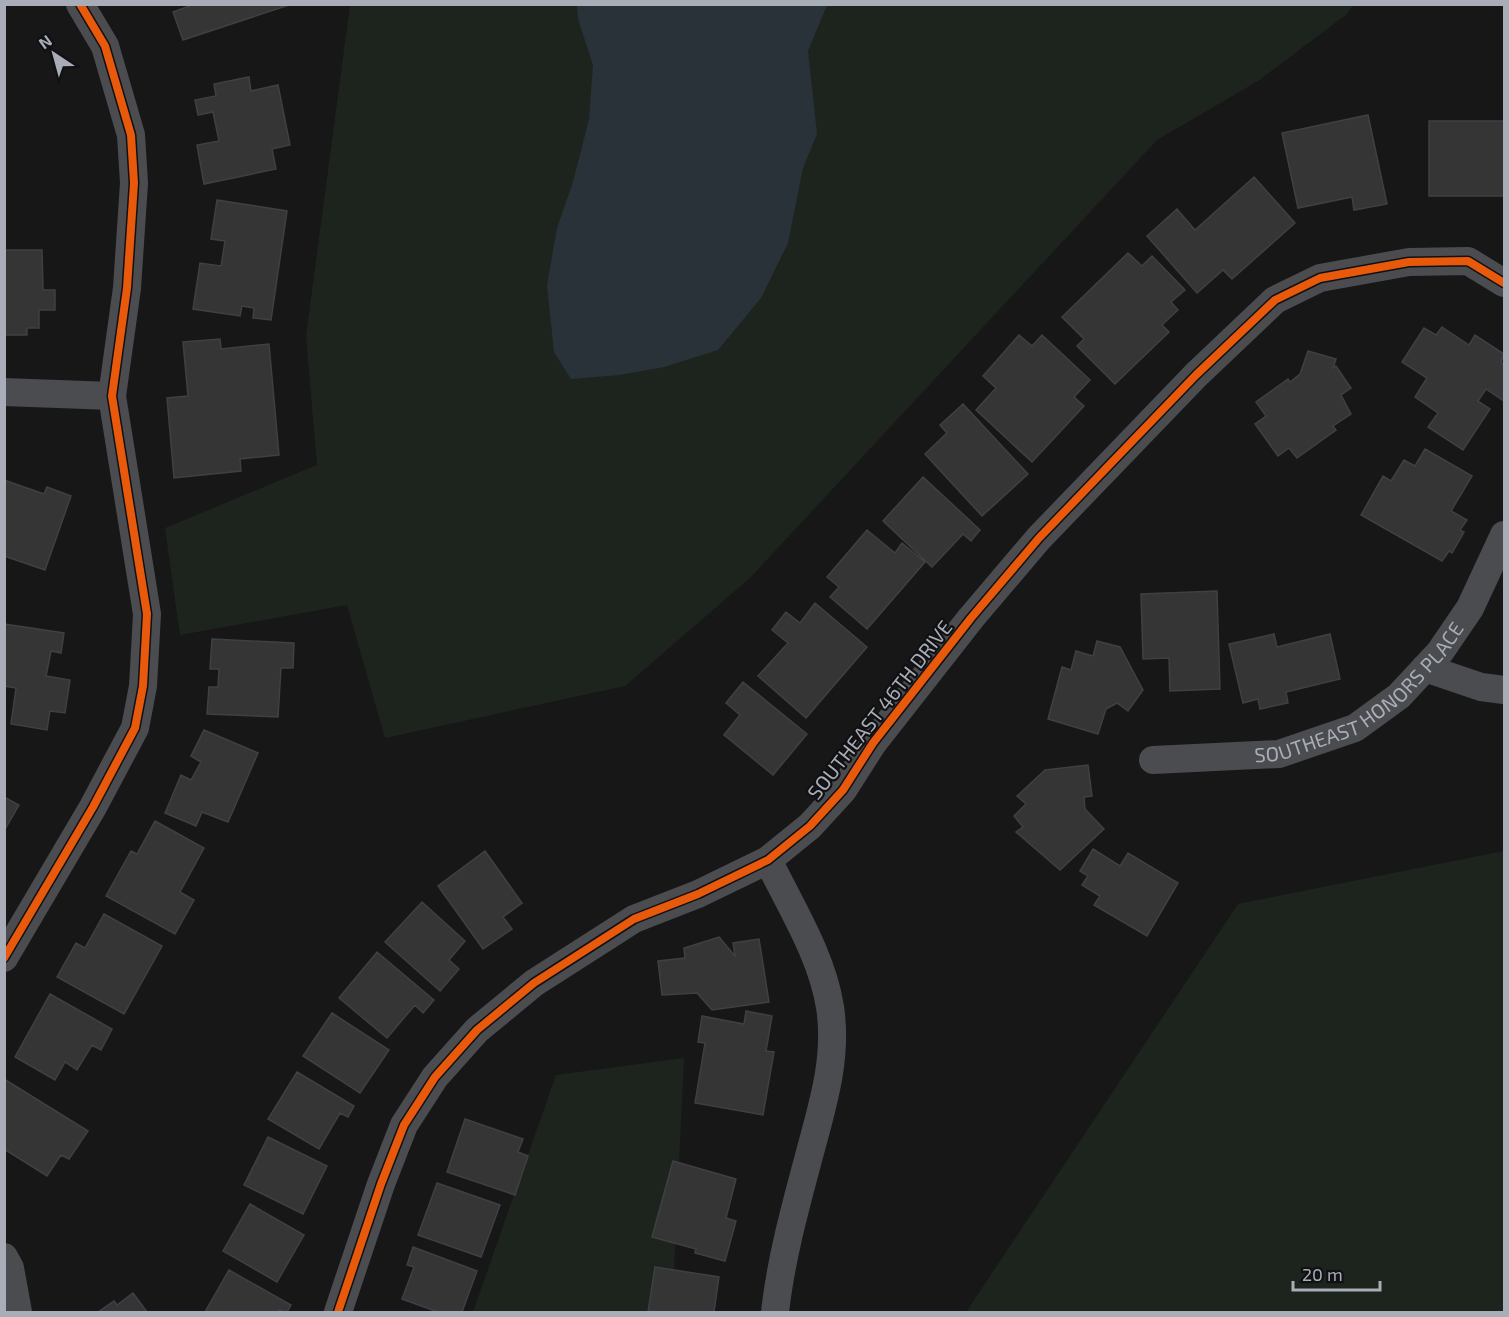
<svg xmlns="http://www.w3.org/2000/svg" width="1509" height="1317" viewBox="0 0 1509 1317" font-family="'Exo 2',sans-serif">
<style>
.green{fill:#1d241e}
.water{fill:#2a3239}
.building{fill:#353536;stroke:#3f4043;stroke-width:1.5}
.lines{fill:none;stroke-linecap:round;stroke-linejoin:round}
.minor{stroke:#4b4c50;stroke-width:28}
.cycleway-casing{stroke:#111113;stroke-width:11}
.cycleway{stroke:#e8590c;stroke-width:8}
.labels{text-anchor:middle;stroke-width:4.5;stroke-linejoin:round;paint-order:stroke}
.street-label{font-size:20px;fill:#a8adb8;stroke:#111113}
</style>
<rect width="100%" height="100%" fill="#171717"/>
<path class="green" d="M350,5H1353L1347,14L1258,81L1157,140L750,578L625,686L385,738L347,605L180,635L165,528L317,465L306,336Z
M1504,851V1312H966L1238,904Z
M684,1058L672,1312H473L556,1075Z"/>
<path class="water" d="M577,5H827L808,51L817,134L803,168L788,243L761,298L718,350L664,367L619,375L571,379L554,352L547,285L557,228L573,182L589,119L593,65L578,19Z"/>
<path class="building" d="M195,4H292L183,40L173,12Z
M249,77L251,91L278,85L290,145L272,149L276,169L204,184L197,145L219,141L213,112L198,115L195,100L216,96L214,84Z
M1368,115L1387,204L1354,210L1352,197L1298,208L1282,133Z
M1429,121H1504V196H1429Z
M1254,177L1295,223L1232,279L1223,270L1197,293L1147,236L1177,209L1195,230Z
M217,200L287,211L271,320L253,318L254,308L242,306L240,316L193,309L200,263L221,266L225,241L211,239Z
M4,250H42L43,290H55V310H39V328H27V335H4Z
M1128,253L1142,266L1152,256L1185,290L1171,302L1178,310L1162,325L1169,332L1115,384L1077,346L1084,339L1062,317Z
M1442,327L1469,345L1475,335L1504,354L1501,362L1504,365V401L1486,389L1478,401L1490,409L1463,450L1428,427L1438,413L1415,397L1427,378L1402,362L1424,328L1436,335Z
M1019,335L1032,346L1042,335L1090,380L1074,397L1084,406L1032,462L976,410L996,388L983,376Z
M220,339L221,349L269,344L279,455L240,459L241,471L174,478L167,398L188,396L183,342Z
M1308,351L1336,359L1333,368L1336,366L1351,388L1341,395L1351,414L1333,426L1336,430L1297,458L1289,448L1278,456L1255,424L1266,416L1256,402L1288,379L1290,382L1300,374Z
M963,404L1028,474L982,516L925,454L947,433L940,425Z
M1425,449L1472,476L1451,511L1467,520L1460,530L1464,532L1452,553L1449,551L1442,561L1361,515L1383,476L1391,481L1404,460L1415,466Z
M923,477L980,530L971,541L963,534L932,567L883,521Z
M4,480L44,494L47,487L71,496L45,570L4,556Z
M867,530L895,553L902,543L925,562L867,629L830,597L839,587L827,577Z
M1217,591L1220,689L1170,691L1169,658L1143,659L1141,594Z
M815,603L867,647L806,718L758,676L788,643L772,630L786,612L800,623Z
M4,624L64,633L61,653L51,651L46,676L70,680L65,713L50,711L47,730L11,724L16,688L4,686Z
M1274,634L1277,647L1330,634L1340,679L1286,692L1288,703L1260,709L1258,699L1243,703L1229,644Z
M212,639L294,643L293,668H281L278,717L207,714L209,687H218L219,669H210Z
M1097,641L1120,647L1143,690L1128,711L1117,703L1106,709L1098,734L1048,719L1062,667L1071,670L1076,651L1093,656Z
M743,682L807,734L773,775L724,735L740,715L726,703Z
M204,730L258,753L228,822L202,812L196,826L165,813L181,775L191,780L201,762L191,756Z
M1088,765L1092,796L1084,797L1085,809L1104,829L1060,870L1016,832L1023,827L1014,816L1026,804L1017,796L1045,770Z
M4,797L19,805L4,831Z
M155,821L204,848L180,892L194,900L175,934L106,896L131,851L137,854Z
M1093,849L1120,866L1128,853L1178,883L1147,936L1094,905L1100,896L1082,885L1088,876L1080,871Z
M485,851L522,903L503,917L512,929L483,949L438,886Z
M422,902L465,941L449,960L459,969L440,991L385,942Z
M104,914L162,946L124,1014L57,977L76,943L85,948Z
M719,937L735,956L733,943L759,939L769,1002L712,1010L697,993L662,995L658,961L685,958L684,948Z
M377,952L434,1000L423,1013L415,1005L387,1038L339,998Z
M50,994L112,1029L101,1050L92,1045L77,1070L65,1062L55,1080L15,1057Z
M746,1011L772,1016L766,1051L774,1052L763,1115L695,1103L705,1043L698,1042L702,1016L744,1024Z
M332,1013L389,1050L360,1093L303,1056Z
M297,1072L354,1106L348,1117L340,1113L319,1149L268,1119Z
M4,1079L88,1131L69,1159L61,1155L47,1176L4,1149Z
M465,1119L523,1139L518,1152L528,1156L515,1195L447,1172Z
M268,1137L327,1166L303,1214L244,1185Z
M673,1161L736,1179L726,1218L736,1221L725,1261L695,1253L696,1249L652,1237Z
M437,1183L500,1205L481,1257L418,1235Z
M250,1204L304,1235L277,1282L223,1251Z
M413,1247L477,1271L462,1312H438L402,1299L414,1267L407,1265Z
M655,1267L719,1277L714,1312H648Z
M229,1270L291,1305L287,1312L279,1310L277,1312H205Z
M133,1293L147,1312H98L114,1301L117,1305Z"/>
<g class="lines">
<g class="minor">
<path d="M4,392L112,396"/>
<path d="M1425,668L1481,687L1504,690"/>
<path id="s1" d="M1153,760L1279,754L1355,728L1399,696L1440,652L1470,608L1504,535"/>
<path d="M768,860C791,907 822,956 830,1007C838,1059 822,1107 809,1156C795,1208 781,1259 775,1312"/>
<path d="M4,958L93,807L135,728L143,686L147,614L112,396L127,288L134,183L131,135L105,46L80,4"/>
<path d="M4,1257L10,1268L18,1312"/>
<path d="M338,1312L381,1184L404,1125L435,1077L477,1030L534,983L634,919L698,894L768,860L810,826L843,790L873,743L971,618L1039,538L1196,375L1275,300L1320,278L1409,262L1468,261L1504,283"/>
</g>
<defs>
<path id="cycleway" d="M4,958L93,807L135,728L143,686L147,614L112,396L127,288L134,183L131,135L105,46L80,4
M338,1312L381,1184L404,1125L435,1077L477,1030L534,983L634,919L698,894L768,860L810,826L843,790L873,743L971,618L1039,538L1196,375L1275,300L1320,278L1409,262L1468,261L1504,283"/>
</defs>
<use href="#cycleway" class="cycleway-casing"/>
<use href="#cycleway" class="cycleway"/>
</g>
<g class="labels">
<g class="street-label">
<text dy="7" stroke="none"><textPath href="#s1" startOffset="228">SOUTHEAST HONORS PLACE</textPath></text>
<text transform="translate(880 710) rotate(-52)" y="7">SOUTHEAST 46TH DRIVE</text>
</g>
</g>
<rect width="1509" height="1317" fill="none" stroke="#a8adb8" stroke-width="12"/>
<g transform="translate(54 54) rotate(324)" stroke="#111113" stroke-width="4.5" paint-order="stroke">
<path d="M0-4.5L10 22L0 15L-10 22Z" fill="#a8adb8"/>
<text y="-9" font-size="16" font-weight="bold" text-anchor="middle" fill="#a8adb8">N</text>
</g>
<path d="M1293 1281v9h87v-9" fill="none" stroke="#a8adb8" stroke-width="3"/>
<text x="1302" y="1281" font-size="18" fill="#a8adb8" stroke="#111113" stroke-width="4.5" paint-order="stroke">20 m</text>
</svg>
